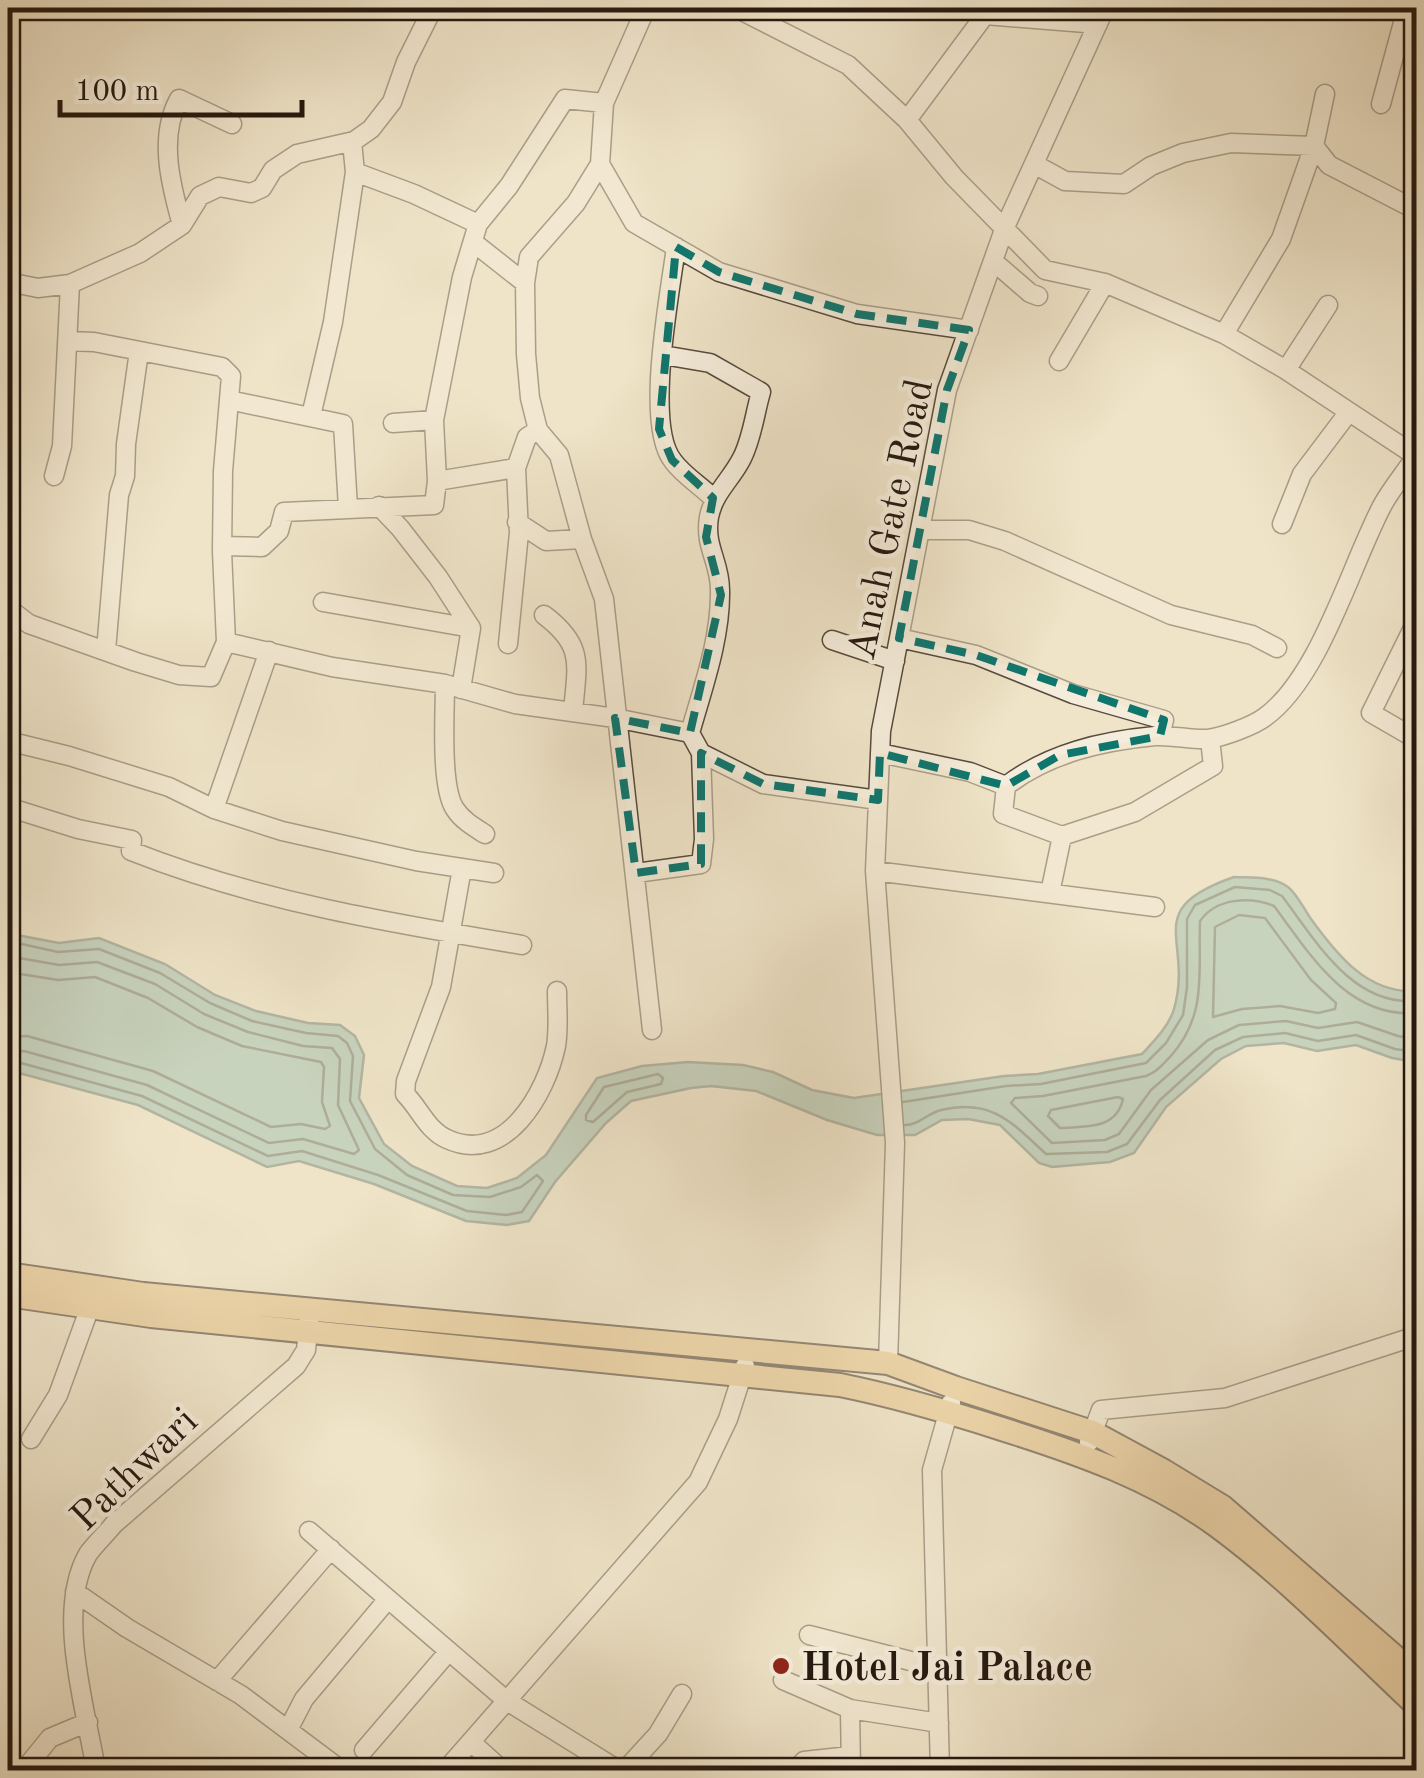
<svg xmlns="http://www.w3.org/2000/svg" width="1424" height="1778" viewBox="0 0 1424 1778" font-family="'Old Standard TT',serif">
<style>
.water{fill:#9abfb2;stroke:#6b7c71;stroke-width:2.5}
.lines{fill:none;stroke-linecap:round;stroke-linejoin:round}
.shore{stroke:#606c60;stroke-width:2.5}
.minor-casing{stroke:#584b3d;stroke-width:21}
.major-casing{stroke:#25180f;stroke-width:26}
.minor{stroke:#f5eddb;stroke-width:18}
.major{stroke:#e8c284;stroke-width:22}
.marked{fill:none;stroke:#0f766e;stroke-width:8;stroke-dasharray:20 12;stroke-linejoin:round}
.poi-dot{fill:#8f2418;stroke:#f5eddb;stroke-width:4}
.labels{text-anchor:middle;stroke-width:9;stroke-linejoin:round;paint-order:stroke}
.street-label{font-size:40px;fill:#25180f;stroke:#f5eddb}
.poi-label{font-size:40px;font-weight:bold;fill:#25180f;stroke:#f5eddb;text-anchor:start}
</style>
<rect width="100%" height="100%" fill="#efe4c8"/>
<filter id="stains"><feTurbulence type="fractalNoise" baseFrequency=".002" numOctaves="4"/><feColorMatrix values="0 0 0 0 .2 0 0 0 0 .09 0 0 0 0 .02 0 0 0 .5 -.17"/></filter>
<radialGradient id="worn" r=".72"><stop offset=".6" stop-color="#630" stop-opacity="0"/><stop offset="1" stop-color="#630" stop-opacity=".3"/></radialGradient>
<path class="water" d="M1234,877C1251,878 1273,876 1288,887C1297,894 1304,909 1311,919C1337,955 1368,994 1416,991V1062L1392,1058L1356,1045L1317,1051L1284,1043L1246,1046L1221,1059L1166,1107L1134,1153L1110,1162L1052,1167L1039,1163L1000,1125L968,1119L942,1120L915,1135H877L827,1120L756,1091L711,1086L691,1088L631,1101L606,1123L555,1182L529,1221L507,1225L466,1221L374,1184L299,1161L267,1167L138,1105L19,1073L8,1075V929L17,935L59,943L99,938L165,964L215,995L256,1011L308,1023L340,1025L355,1036L364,1055L359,1098L384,1144L412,1166L457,1186L487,1188L517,1178L546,1155L597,1078L642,1066L688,1062L743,1065L773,1072L812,1090L854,1098L1004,1076L1038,1074L1142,1054C1154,1041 1169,1026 1174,1009C1194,939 1139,910 1234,877Z"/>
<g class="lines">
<path class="shore" d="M1239,915L1265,918L1311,980L1336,1003L1335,1009L1318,1013L1280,1006L1242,1009L1213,1017L1215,927Z
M8,941L58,952L99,949L160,973L210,1003L252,1021L306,1033L338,1036L347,1043L353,1056L350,1101L375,1149L407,1175L453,1195L490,1197L521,1187L537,1175L543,1181L522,1212L506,1215L467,1211L378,1175L302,1151L268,1156L142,1096L21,1063L8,1065
M8,956L59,965L97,962L155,984L204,1014L248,1032L303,1046L332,1048L340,1059L338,1105L359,1150L354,1154L303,1139L269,1143L147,1085L24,1051L8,1052
M8,972L58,980L95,977L148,998L197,1027L242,1046L321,1062L324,1067L322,1102L330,1126L325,1129L301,1124L271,1127L153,1071L27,1036L8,1037
M1416,1013C1347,1018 1310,954 1274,906C1250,896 1216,898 1200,921C1198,972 1208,1015 1170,1057C1162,1065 1157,1072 1146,1076L1043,1096L1015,1098L1011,1103L1052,1143L1105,1140L1119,1134L1151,1090L1208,1040L1239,1025L1286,1021L1318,1028L1357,1022L1398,1036L1416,1039
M658,1074L663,1078L661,1084L627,1092L593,1122L586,1120V1115L604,1087Z
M1118,1097L1123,1099C1116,1130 1086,1126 1060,1128L1048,1116L1051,1110Z
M903,1102L1006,1086L1041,1084L1146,1063L1166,1043L1183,1015L1187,987V919L1195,905L1235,887L1270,890L1282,896C1316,941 1352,1006 1416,1001
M905,1125C919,1125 928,1113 941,1110C993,1098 1013,1124 1046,1154L1107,1152L1127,1144L1160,1100L1215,1050L1243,1037L1285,1033L1318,1041L1356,1035L1395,1049L1416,1052"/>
<defs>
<path id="minor" d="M646,8L604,103L600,164L634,223L719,272L857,314L969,330
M736,8L848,65L907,120L954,177L1045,270L1105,283L1224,334L1286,370L1416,456C1405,473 1391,489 1382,506C1350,567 1320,677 1265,717C1253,726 1223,737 1208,739C1191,740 1173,735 1155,736C1102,741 1049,753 1006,786L1003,814L1062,836
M976,8L985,15L1098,24
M1381,104L1407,8
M907,120L985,15
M352,142L355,172L414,194L478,224
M600,164L576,203L529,257L525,283L526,354L530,398L538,430L559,455L582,539L604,599L652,1030
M1034,164L1065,181L1124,184L1151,166L1183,153L1231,143L1314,146L1329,165L1416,210
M182,225C171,186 158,137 179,99L232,124
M473,242L525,283
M676,247C670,294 644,425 673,461C683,475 701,486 713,498
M993,261L1030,293L1038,296
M8,282L38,288L70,284L140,253L182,225L200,196L219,187L251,193L262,188L273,170L297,154L354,141L371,129L392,102L406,62L433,8
M1224,334L1281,239L1314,146L1325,94
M663,355L710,363L761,392C755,412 752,439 742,458C731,480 714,492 709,517C704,547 720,561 720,590C721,638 703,687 690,733
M1059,361L1105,283
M1286,370L1328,305
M229,400L343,424L348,508
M311,416L333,322L355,172
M393,423L434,420
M54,476L62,446L70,284
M437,481L434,420L462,277L478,224L509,186L565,99L604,103
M379,506L400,528L438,577L471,628L461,689
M517,522L546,541L582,539
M1282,524L1302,474L1348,413
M920,530H969L1005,541L1171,615L1252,635L1277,648
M222,546L262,547L279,531L284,512L434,505L437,481L516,468L527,437L538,430
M323,602L471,628
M8,608L29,624L136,662L179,675L211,677L226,642L222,551L223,471L231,376L222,367L94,342L68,341
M544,615C585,646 577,664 573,712
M1416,622L1371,713L1416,739
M899,638L976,655L1073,694L1164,720L1160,736
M832,640L895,661
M226,642L332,667L445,684L515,704L615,718L690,733L701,753L763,784L878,800
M508,644L519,533L516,468
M106,651L119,495L125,476L126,444L139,351
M445,684C445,713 440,787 455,809C462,820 474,827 485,834
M8,741L69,756L169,787L214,809L282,831L416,861L494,873
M880,753L970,772L1006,786
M8,807L78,829L132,840L131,851C257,901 390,923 522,945
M214,809L269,651
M462,868L441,987L406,1081L405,1094C420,1109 427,1130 447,1139C505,1166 546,1094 556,1046C559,1029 557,1008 557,991
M875,871L1155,907
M636,873L701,864L704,839L701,753
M1050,893L1062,836L1135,812L1213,766L1210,739
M888,1363L895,1143L875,871L881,731L947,390L1005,227L1105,8
M31,1439L58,1395L90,1307
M1089,1442L1101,1410L1225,1398L1416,1336
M309,1531L507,1701L618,1770
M75,1592L127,1628L241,1695L341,1770
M809,1635L938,1668
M783,1680L850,1709
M217,1681L331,1549
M288,1730L304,1699L388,1599
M471,1742L502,1770
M364,1750L449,1651
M24,1770L50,1738L88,1722
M96,1770C86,1709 55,1611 88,1554C95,1544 106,1534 114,1524L296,1366L306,1350L309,1321
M446,1770L698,1482L728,1419L745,1366
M625,1770L658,1734L682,1694
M796,1770L804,1761L850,1756
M851,1770L850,1709L939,1723
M940,1770L932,1470L951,1403"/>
<path id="major" d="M8,1274L143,1294L888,1363L956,1388L1092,1432L1164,1471L1223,1507L1416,1675
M8,1295L151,1316L840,1385C895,1396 949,1412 1002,1429C1078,1453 1153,1479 1217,1526C1289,1579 1352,1645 1416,1705"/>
</defs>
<use href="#minor" class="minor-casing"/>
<use href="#major" class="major-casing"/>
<use href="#minor" class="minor"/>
<use href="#major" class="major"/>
</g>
<path d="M0 0H1424V1778H0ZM676,247L719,272L857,314L969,330L947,390L899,638L976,655L1164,720L1160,736L1060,755L1006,786L880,753L878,800L763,784L701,753V864L636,873L615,718L690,733L721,595L706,537L713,498L672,460L659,429Z" fill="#efe4c8" fill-opacity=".55" fill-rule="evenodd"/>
<path class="marked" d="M676,247L719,272L857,314L969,330L947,390L899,638L976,655L1164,720L1160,736L1060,755L1006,786L880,753L878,800L763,784L701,753V864L636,873L615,718L690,733L721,595L706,537L713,498L672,460L659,429Z"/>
<circle class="poi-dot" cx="781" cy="1666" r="10"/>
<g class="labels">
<g class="street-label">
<text transform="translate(889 519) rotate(-78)" y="14">Anah Gate Road</text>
<text transform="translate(133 1468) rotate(-44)" y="14">Pathwari</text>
</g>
<g class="poi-label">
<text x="801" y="1680">Hotel Jai Palace</text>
</g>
</g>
<rect width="1424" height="1778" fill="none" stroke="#efe4c8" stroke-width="40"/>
<rect x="10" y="10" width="1404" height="1758" fill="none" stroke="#25180f" stroke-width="5"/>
<rect x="20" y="20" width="1384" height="1738" fill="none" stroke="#25180f" stroke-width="2.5"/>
<path d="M60 100v15h242v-15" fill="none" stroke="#25180f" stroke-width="5"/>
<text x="75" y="100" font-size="30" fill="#25180f" stroke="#f5eddb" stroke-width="8" paint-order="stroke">100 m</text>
<rect width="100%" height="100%" filter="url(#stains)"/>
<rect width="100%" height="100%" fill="url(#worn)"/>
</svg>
